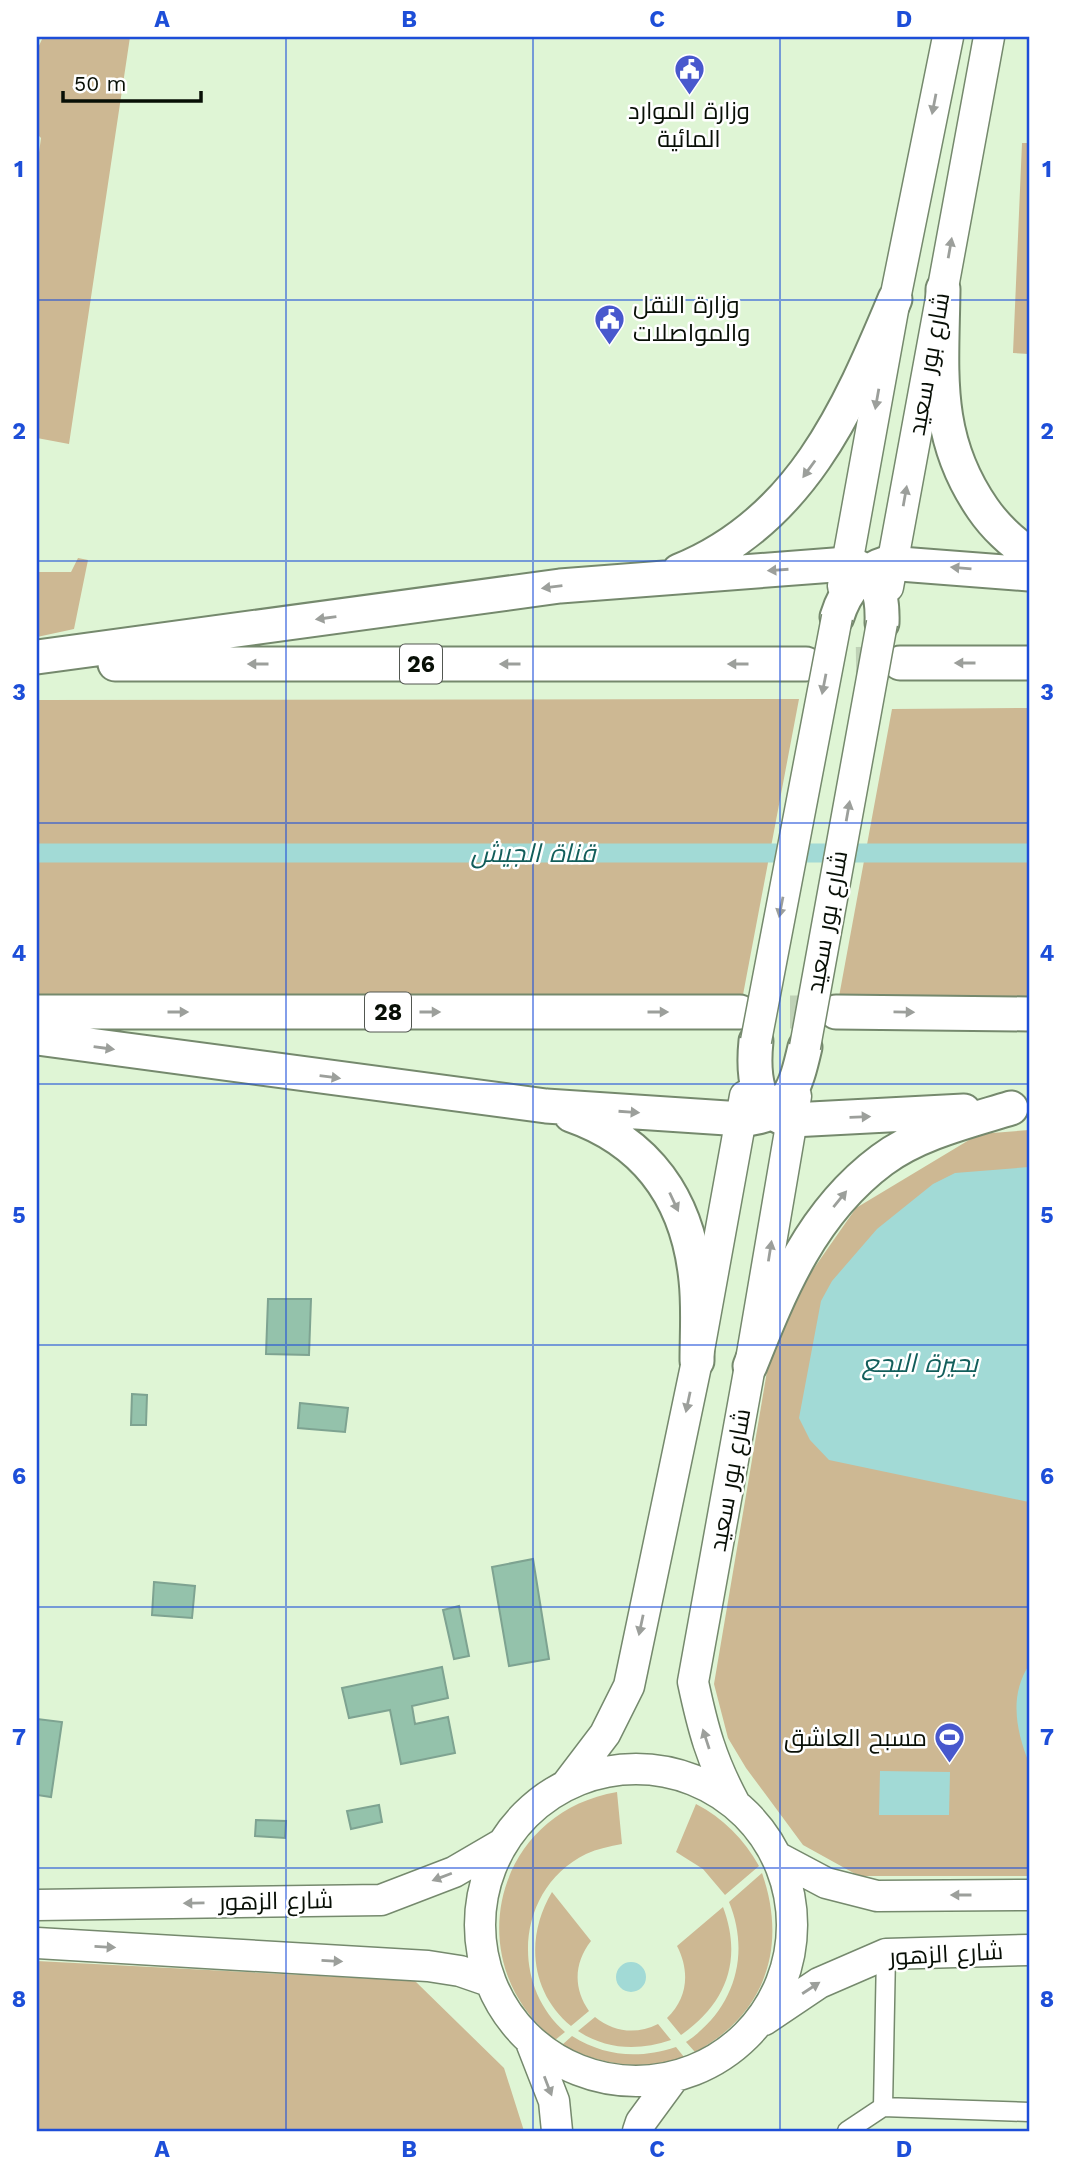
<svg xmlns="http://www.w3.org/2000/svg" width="1066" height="2168" viewBox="0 0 1066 2168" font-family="'Work Sans',Cairo,sans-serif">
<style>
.green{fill:#cdb893}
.water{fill:#a2dad6}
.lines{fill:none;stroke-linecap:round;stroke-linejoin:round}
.canal{stroke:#a2dad6;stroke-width:19}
.building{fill:#94c2ab;stroke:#7ea391;stroke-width:2}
.highway-tunnel{stroke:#bfd2b6;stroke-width:33;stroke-dasharray:33 17;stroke-linecap:butt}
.street-casing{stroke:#75896d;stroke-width:21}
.primary-casing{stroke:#75896d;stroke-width:33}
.highway-casing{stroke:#75896d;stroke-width:37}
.street{stroke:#fff;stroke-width:18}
.primary{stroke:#fff;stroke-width:30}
.highway{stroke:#fff;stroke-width:33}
.primary-bridge-casing{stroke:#75896d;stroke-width:33;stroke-linecap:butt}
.primary-bridge{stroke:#fff;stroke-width:30}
.oneway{fill:#9c9f9b}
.grid{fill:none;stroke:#1d4ed8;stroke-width:2;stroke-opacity:0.55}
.labels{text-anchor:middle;stroke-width:5;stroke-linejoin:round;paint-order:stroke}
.shield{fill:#fff;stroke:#525751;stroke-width:2}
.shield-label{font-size:23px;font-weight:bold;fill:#080f06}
.poi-label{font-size:24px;fill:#080f06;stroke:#fff}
.street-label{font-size:24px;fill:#080f06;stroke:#fff}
.water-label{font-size:26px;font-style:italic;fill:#125e5b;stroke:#fff}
.neatline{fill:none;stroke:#1d4ed8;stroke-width:2.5}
.grid-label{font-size:23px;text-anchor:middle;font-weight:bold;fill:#1d4ed8}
</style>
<rect width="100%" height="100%" fill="#dff5d5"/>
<path class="green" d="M43,37H130L69,444L37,438V167L41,138L37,134V50Z
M1022,143H1029V354L1013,353Z
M78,558L88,560L74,629L37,637V572H71Z
M799,699L742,1000H37V700Z
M1029,708V1002H838L892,709Z
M1029,1130V1876H859L803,1845L746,1768L728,1738L714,1684L775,1324L856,1208L979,1134Z
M617,1792L622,1844C610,1846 597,1849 586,1854C517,1888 509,1983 565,2032L555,2040C458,1964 493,1813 617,1792Z
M696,1804C723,1818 744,1839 759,1866L725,1895L703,1869L676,1852Z
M762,1873C788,1947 765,2015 695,2052L686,2042C734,2010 751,1955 729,1902Z
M552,1892L591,1941C574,1963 573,1988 589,2011L571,2026C530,1992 525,1937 552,1892Z
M723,1907C743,1960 726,2004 681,2035L667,2018C688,1998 690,1971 677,1946Z
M37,1961L415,1981L504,2068L524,2131H37Z
M595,2017C614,2032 636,2035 658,2024L671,2040C639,2051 607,2050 578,2031Z
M572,2036C606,2057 639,2059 676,2047L684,2057C641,2071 602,2066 562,2045Z"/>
<path class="water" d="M1029,1167V1502L829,1460L810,1440L799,1418L821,1301L832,1281L877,1229L933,1184L955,1173Z
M1029,1665V1763C1016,1730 1009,1696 1029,1665Z
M880,1771L950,1772L949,1815H879Z
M616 1977a15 15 0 1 1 30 0a15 15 0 1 1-30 0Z"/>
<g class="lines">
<path class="canal" d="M37,853H1029"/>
</g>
<path class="building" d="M268,1299H311L309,1355L266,1354Z
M132,1394L147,1395L146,1425H131Z
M300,1403L348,1408L345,1432L298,1428Z
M533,1559L549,1659L509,1666L492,1567Z
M154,1582L195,1586L192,1618L152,1615Z
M459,1606L469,1656L454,1659L443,1610Z
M442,1667L448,1698L412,1706L415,1724L448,1717L455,1753L401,1764L390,1710L349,1718L342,1688Z
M37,1719L62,1722L51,1797L37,1795Z
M379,1805L382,1822L351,1829L347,1811Z
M256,1820L286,1821L285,1838L255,1836Z"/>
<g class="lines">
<path class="highway-tunnel" d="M806,664L900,663
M740,1012H836"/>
<defs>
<path id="street" d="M883,2107L886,1954
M847,2131L883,2107L1029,2112"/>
<path id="primary" d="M843,586L895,299L948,37
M888,587L989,37
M480 1925a156 156 0 1 1 312 0a156 156 0 1 1-312 0Z
M567,1784L605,1734L629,1686L697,1361L745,1096
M734,1802C711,1759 703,1729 693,1682L750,1366L796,1096
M777,1857L826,1883L877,1896L1029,1895
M37,1905L381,1900L454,1872L502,1844
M37,1943L428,1966L460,1971L489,1981
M764,2020L819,1983L886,1954L1029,1950
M531,2042L554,2101L557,2131
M638,2131L641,2122L674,2077"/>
<path id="highway" d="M943,289C942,372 933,437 983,509C994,525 1012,543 1029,553
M679,571C800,522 848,411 895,299
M837,617C845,591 860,571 887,563L1029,574
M37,657L560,586L847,564C878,570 883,595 882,623
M900,663H1029
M115,664H806
M37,1012H740
M836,1012L1029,1014
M37,1038L546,1106L742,1119C788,1118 796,1086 805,1047
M756,1041C753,1070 754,1116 792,1120L964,1111
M571,1115C648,1142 688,1200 696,1280C699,1306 697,1334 697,1361
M750,1366C781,1288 812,1212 882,1160C918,1133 969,1121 1011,1108"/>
</defs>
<use href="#street" class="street-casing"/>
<use href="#primary" class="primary-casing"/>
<use href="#highway" class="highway-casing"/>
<use href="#street" class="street"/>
<use href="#primary" class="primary"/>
<use href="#highway" class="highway"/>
<defs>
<path id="primary-bridge" d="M756,1041L837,617
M805,1047L882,623"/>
</defs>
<use href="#primary-bridge" class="primary-bridge-casing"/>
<use href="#primary-bridge" class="primary-bridge"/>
</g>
<defs><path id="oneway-solid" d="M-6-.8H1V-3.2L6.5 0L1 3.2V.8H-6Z" transform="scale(1.75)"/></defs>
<g class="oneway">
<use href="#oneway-solid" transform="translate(934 104) rotate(101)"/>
<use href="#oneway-solid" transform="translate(950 248) rotate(-80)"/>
<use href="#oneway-solid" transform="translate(877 399) rotate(100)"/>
<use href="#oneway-solid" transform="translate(809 469) rotate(126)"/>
<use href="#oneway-solid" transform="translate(905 496) rotate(-80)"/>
<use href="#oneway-solid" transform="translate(961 568) rotate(-175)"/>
<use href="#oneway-solid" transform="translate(778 570) rotate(176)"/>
<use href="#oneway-solid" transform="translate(552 587) rotate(173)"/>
<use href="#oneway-solid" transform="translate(326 618) rotate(172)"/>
<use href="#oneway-solid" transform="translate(965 663) rotate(180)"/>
<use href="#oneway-solid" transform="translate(258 664) rotate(-180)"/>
<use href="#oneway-solid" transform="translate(510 664) rotate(-180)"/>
<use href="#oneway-solid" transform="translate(738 664) rotate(-180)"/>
<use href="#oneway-solid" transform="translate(824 684) rotate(101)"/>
<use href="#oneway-solid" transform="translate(848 811) rotate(-80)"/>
<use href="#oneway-solid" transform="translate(781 907) rotate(101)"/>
<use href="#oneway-solid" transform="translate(178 1012)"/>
<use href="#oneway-solid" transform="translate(430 1012)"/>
<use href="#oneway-solid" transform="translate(658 1012)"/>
<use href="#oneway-solid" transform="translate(904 1012) rotate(1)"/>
<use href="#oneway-solid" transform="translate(104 1048) rotate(8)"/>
<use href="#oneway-solid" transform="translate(330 1077) rotate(7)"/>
<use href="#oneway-solid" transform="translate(629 1112) rotate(4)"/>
<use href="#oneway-solid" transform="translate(860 1117) rotate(-2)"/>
<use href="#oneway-solid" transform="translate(840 1199) rotate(-51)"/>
<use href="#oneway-solid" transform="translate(674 1202) rotate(65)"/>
<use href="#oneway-solid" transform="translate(770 1251) rotate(-81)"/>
<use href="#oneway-solid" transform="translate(688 1402) rotate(102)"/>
<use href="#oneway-solid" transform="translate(641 1625) rotate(102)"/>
<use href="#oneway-solid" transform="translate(706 1739) rotate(-108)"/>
<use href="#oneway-solid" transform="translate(442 1877) rotate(159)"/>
<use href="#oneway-solid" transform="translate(961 1895) rotate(180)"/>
<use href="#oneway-solid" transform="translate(194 1903) rotate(179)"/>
<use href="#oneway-solid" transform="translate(105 1947) rotate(3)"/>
<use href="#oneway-solid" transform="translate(332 1961) rotate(3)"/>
<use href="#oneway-solid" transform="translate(811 1988) rotate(-33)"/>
<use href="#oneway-solid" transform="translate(548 2086) rotate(69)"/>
</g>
<path class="grid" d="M286,37V2131M533,37V2131M780,37V2131M37,300H1029M37,561H1029M37,823H1029M37,1084H1029M37,1345H1029M37,1607H1029M37,1868H1029"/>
<defs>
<symbol id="civic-pin" viewBox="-11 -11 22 30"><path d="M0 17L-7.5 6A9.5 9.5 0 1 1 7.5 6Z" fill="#4858cd" stroke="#fff"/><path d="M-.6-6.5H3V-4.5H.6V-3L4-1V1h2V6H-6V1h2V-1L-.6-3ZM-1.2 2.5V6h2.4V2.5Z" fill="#fff"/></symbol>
<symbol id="stadium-pin" viewBox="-11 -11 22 30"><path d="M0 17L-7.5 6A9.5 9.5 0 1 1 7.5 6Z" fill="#4858cd" stroke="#fff"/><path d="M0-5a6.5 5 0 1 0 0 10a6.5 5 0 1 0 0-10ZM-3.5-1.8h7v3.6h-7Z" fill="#fff"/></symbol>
</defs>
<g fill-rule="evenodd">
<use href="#civic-pin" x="672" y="52" width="35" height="47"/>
<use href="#civic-pin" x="592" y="302" width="35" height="47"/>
<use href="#stadium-pin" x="932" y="1720" width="35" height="47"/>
</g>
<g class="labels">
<g class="shield">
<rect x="400" y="644.5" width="42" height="39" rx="5"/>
<rect x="365" y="992.5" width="46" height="39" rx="5"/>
</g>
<g class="shield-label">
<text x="421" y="672">26</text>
<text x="388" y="1020">28</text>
</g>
<g class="poi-label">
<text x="689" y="119">وزارة الموارد<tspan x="689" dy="28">المائية</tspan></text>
<text x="633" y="313" text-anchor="start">وزارة النقل<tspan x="633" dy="28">والمواصلات</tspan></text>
<text x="927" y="1746" text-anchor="end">مسبح العاشق</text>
</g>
<g class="street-label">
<text transform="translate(929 364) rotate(-80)" y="8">شارع بور سعيد</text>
<text transform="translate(827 922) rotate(-80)" y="8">شارع بور سعيد</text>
<text transform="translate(730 1480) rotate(-80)" y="8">شارع بور سعيد</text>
<text transform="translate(276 1901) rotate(-1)" y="8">شارع الزهور</text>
<text transform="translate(946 1954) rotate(-3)" y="8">شارع الزهور</text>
</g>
<g class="water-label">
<text x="533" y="862">قناة الجيش</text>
<text x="920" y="1372">بحيرة البجع</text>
</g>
</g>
<rect width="1066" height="2168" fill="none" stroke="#ffffff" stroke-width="77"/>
<path d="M63 91v10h138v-10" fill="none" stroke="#080f06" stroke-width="3.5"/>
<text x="74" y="91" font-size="21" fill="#080f06" stroke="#ffffff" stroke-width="5" paint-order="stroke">50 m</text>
<rect x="38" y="38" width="990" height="2092" class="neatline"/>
<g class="grid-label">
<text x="162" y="27">A</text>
<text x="409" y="27">B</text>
<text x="657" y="27">C</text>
<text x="904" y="27">D</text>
<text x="19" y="177">1</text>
<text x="1047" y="177">1</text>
<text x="19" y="439">2</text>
<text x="1047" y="439">2</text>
<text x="19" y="700">3</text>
<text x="1047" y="700">3</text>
<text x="19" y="961">4</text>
<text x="1047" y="961">4</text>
<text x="19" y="1223">5</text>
<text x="1047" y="1223">5</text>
<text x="19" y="1484">6</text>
<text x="1047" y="1484">6</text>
<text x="19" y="1745">7</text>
<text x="1047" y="1745">7</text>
<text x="19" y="2007">8</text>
<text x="1047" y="2007">8</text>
<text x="162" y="2157">A</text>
<text x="409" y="2157">B</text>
<text x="657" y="2157">C</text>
<text x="904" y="2157">D</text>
</g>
</svg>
